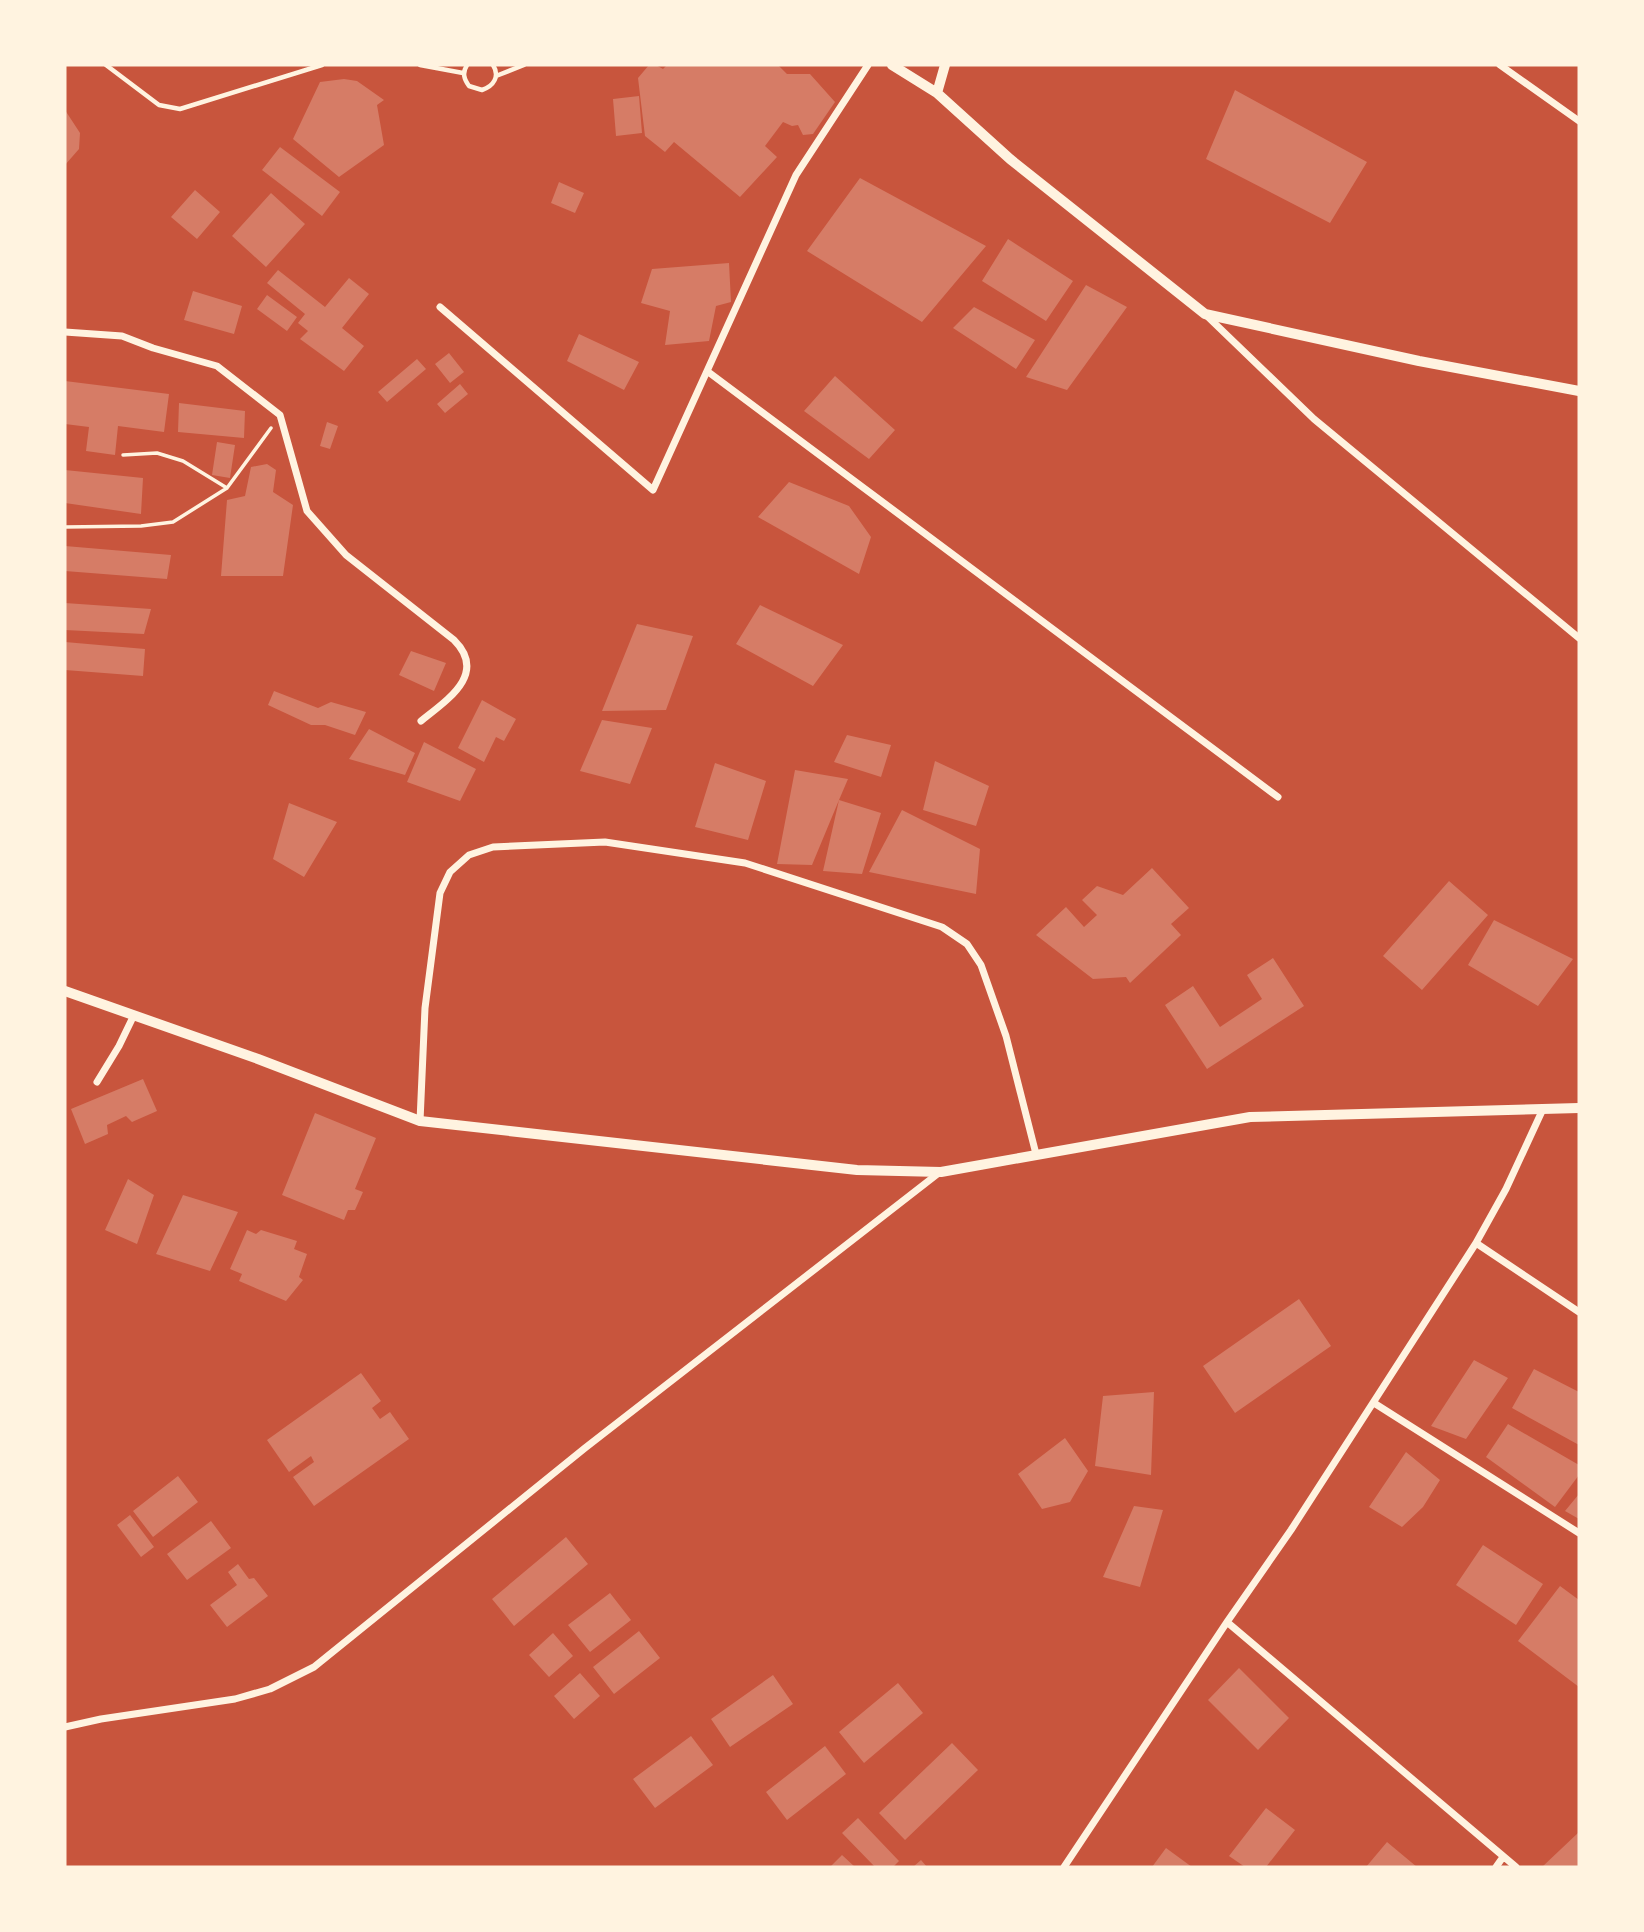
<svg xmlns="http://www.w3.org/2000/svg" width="1644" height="1932" viewBox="0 0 1644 1932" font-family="'Titillium Web',sans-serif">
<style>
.building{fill:#d67c66}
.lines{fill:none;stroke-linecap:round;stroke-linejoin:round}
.path{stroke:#fff3e0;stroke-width:3.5}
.service{stroke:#fff3e0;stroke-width:4.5}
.minor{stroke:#fff3e0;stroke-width:7}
.tertiary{stroke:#fff3e0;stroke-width:10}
</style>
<rect width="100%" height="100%" fill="#c8553d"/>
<path class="building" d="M649,65H656L663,69L667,65H778L787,74H810L835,102L813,134L803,135L798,125L792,126L783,122L765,146L777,157L740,197L674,142L665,152L645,136L638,78Z
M344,79L357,81L384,100L377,105L384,145L339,177L293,139L320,82Z
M1235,90L1367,162L1330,223L1206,159Z
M639,96L642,133L616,136L613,99Z
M65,110L80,133L79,149L65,165Z
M280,147L340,192L322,216L262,170Z
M860,178L986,246L922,322L807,251Z
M559,182L584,193L575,213L551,203Z
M195,190L220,212L197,239L171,217Z
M271,193L305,224L266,267L232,236Z
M1008,239L1073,281L1046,321L982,281Z
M729,263L731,302L716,306L709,341L665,345L670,311L641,303L652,269Z
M278,270L325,307L349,278L369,294L342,328L364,346L344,371L300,339L308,331L298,323L305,314L267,283Z
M1086,285L1127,307L1067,390L1026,377Z
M193,291L242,306L234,334L184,320Z
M267,295L297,317L287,331L257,309Z
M974,307L1035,340L1016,369L953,328Z
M579,334L639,362L624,390L567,361Z
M449,353L464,372L450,383L435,364Z
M417,359L426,369L387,402L378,392Z
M835,376L895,430L869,459L804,411Z
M65,381L169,394L164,432L118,426L115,455L86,451L89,427L65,424Z
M460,384L468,394L445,413L437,404Z
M179,403L245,411L244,438L178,432Z
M327,422L338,426L330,449L320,446Z
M217,442L235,445L230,478L212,475Z
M267,464L276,470L273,492L293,505L283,576H221L227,500L245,496L251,467Z
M65,470L143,478L141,514L65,503Z
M789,482L849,506L871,537L859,574L758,517Z
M65,546L171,555L167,579L65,571Z
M65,603L151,609L144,634L65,630Z
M760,605L843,645L813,686L736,644Z
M637,624L693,636L666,710L602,711Z
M65,642L145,649L143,676L65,670Z
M411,651L446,663L434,691L399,675Z
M274,691L318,708L331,702L366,712L355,735L325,725H311L268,705Z
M482,700L516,719L504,741L496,737L484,762L458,748Z
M602,720L652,728L630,784L580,771Z
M369,729L415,753L405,775L349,759Z
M847,735L891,745L881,777L834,762Z
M424,742L476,769L460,801L407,782Z
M935,761L989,786L976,826L923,810Z
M715,763L766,781L748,840L695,827Z
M795,770L848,779L839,800L881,813L862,874L823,871L839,800L812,865L777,864Z
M289,803L337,822L304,877L273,859Z
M902,810L980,849L976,894L869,872Z
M1152,868L1189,908L1171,924L1181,935L1130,983L1126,977L1093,979L1036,935L1066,907L1084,927L1097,915L1082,900L1097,886L1123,895Z
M1449,881L1488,915L1422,990L1383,956Z
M1494,920L1573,959L1538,1006L1468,965Z
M1273,958L1304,1006L1207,1069L1165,1005L1193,986L1220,1027L1262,999L1247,975Z
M143,1079L157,1111L132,1122L126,1116L107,1125L108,1134L85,1144L71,1109Z
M315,1113L376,1138L355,1189L363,1192L355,1210H348L344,1220L282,1195Z
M128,1179L154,1195L137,1244L105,1230Z
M183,1195L238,1212L210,1271L156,1254Z
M247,1230L256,1234L261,1230L297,1241L294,1249L307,1254L299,1277L303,1280L286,1301L239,1281L242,1274L230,1269Z
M1299,1299L1331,1346L1235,1413L1203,1366Z
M1474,1360L1508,1378L1466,1439L1431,1426Z
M1534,1369L1579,1392V1445L1512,1408Z
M361,1373L381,1401L372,1408L380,1419L390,1412L409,1439L314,1506L293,1477L314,1462L311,1456L289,1472L267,1440Z
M1154,1392L1151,1475L1095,1466L1103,1396Z
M1508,1424L1579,1465V1475L1555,1507L1486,1457Z
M1065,1438L1088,1471L1070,1502L1042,1509L1018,1474Z
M1406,1452L1440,1480L1423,1507L1402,1527L1369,1507Z
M178,1476L198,1502L153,1537L133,1511Z
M1579,1494V1519L1565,1511Z
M1134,1506L1163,1510L1140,1587L1103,1577Z
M130,1515L154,1547L141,1557L117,1525Z
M211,1521L231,1548L187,1580L167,1554Z
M566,1537L588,1564L514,1626L492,1599Z
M1483,1545L1543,1584L1516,1625L1456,1585Z
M238,1564L249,1579L254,1578L268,1596L227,1627L210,1605L237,1585L228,1572Z
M1560,1586L1579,1600V1687L1518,1641Z
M610,1593L631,1620L590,1652L568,1625Z
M639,1631L660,1658L614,1694L593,1667Z
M553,1633L573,1656L549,1677L529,1655Z
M1239,1668L1289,1718L1258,1750L1208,1700Z
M580,1673L600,1696L574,1719L554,1696Z
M773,1675L793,1704L730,1747L711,1719Z
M898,1683L923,1713L864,1763L839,1732Z
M691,1736L713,1765L655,1808L633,1779Z
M952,1743L978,1770L905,1840L879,1813Z
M825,1746L846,1774L787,1820L766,1792Z
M1266,1808L1295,1830L1266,1867H1245L1229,1856Z
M858,1818L899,1861L893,1867H875L842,1833Z
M1579,1832V1867H1542Z
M1387,1842L1417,1867H1366Z
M1166,1848L1192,1867H1152Z
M842,1855L855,1867H830Z
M921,1860L927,1867H913Z"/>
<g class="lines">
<path class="path" d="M123,455L157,453L183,461L227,488
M65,527L141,526L173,522L227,488L271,428"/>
<path class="service" d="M106,65L159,105L180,109L322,65
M420,65L463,73
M467,65C462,73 464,79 469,86L482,90C494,86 500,76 493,65
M496,76L524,65"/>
<path class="minor" d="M1500,65L1579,121
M440,307L653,490L796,175L868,65
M1207,316L1314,419L1579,638
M65,332L122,336L153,348L217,366L280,415L307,511L346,555L454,640C488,674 447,700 421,721
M707,371L1278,797
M97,1082L119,1046L134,1015
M420,1121L425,1008L440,893L450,872L469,855L493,847L605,842L745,863L942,927L967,944L981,965L1006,1036L1036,1154
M1476,1243L1579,1312
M1374,1403L1579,1533
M1227,1622L1516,1867
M65,1727L101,1719L235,1699L270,1689L314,1667L585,1448L940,1172
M1064,1867L1227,1622L1291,1530L1476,1243L1506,1189L1543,1109
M1496,1867L1503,1857"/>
<path class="tertiary" d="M892,65L937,93L1010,159L1205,314L1419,361L1579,391
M937,93L945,65
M65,991L258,1059L420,1121L857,1170L941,1172L1250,1117L1579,1108"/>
</g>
<rect width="1644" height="1932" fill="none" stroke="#fff3e0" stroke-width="133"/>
</svg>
